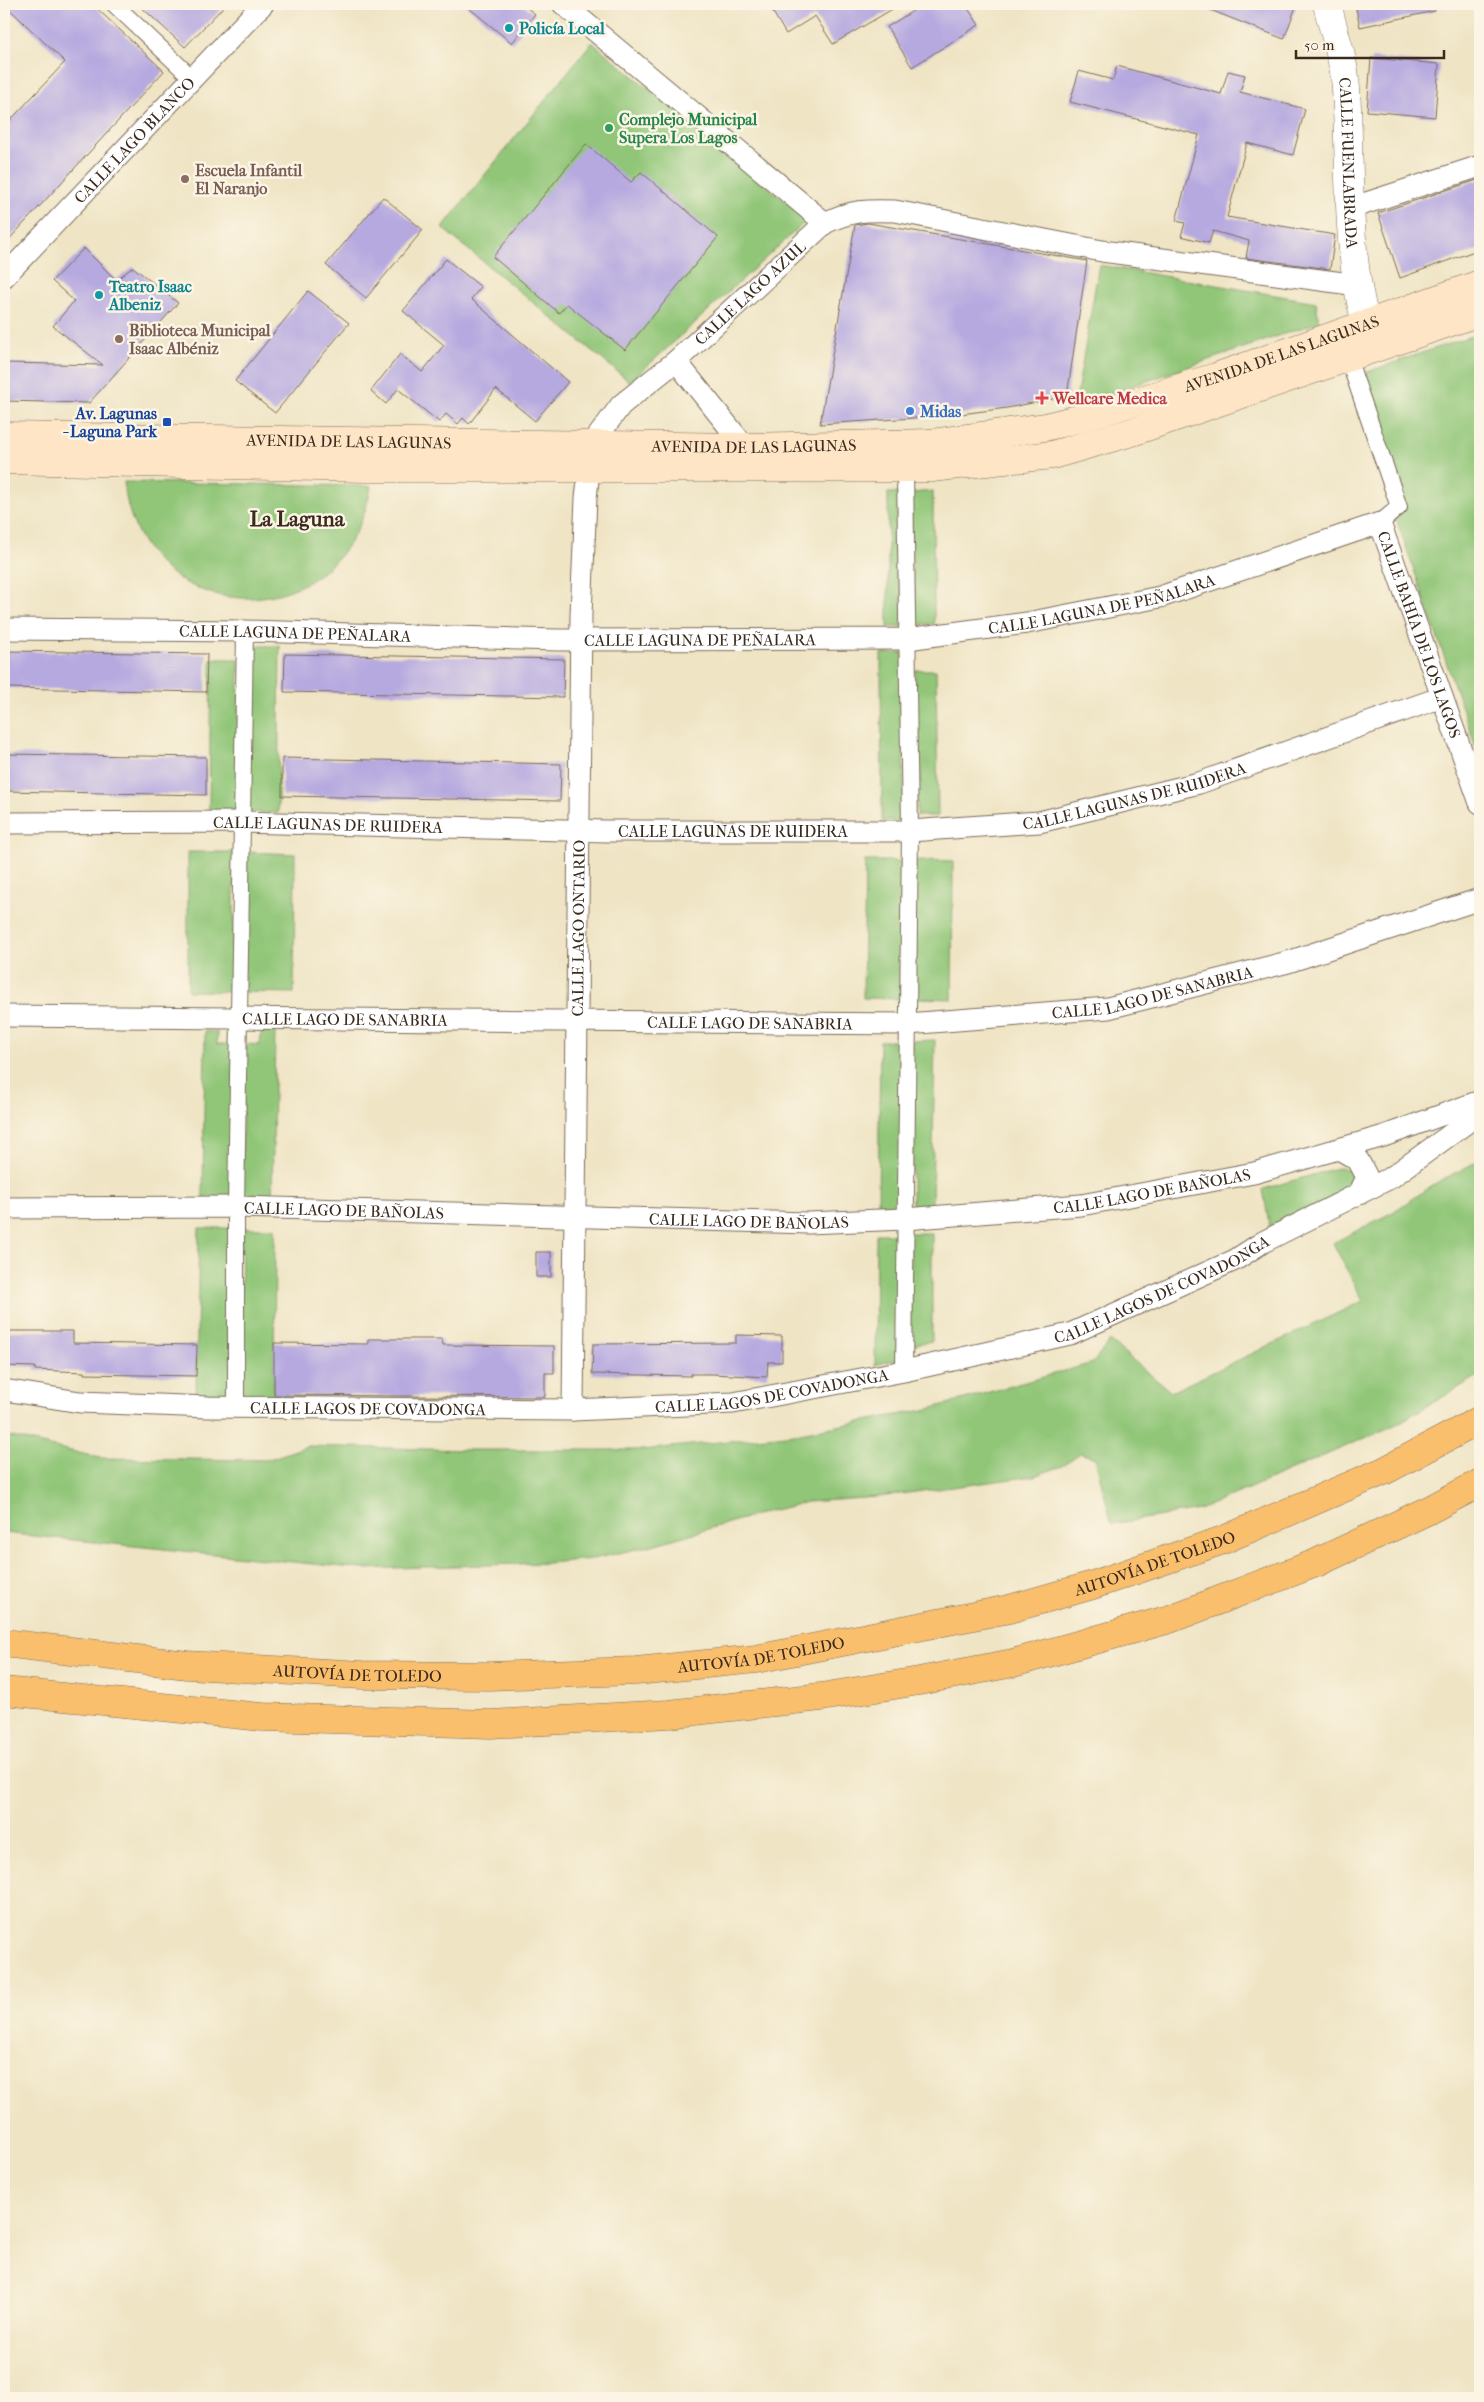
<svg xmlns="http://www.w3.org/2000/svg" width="1484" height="2402" viewBox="0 0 1484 2402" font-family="'IM FELL French Canon',serif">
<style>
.green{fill:#91c678;stroke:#66784b}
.building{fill:#b6a9e0}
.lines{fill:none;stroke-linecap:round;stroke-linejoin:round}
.pedestrian-casing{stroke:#7a6b58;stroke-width:18}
.minor-casing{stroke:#7a6b58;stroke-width:23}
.tertiary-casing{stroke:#7a6b58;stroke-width:29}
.secondary-casing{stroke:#7a6b58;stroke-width:29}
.motorway-casing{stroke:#7a6b58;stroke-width:29}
.pedestrian{stroke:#fff;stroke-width:16}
.minor{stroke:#fff;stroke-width:21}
.tertiary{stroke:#fff;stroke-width:28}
.secondary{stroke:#fde5c5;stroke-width:28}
.motorway{stroke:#f9bf6d;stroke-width:28}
.culture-dot{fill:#0f9aa8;stroke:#fcf5e5;stroke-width:2}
.leisure-dot{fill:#2e9e5b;stroke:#fcf5e5;stroke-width:2}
.education-dot{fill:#8d6e63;stroke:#fcf5e5;stroke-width:2}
.health-dot{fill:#e0444e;stroke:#fcf5e5;stroke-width:2}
.shop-dot{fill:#3f7fe0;stroke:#fcf5e5;stroke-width:2}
.transit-dot{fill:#1a4fb4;stroke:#fcf5e5;stroke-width:2}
.labels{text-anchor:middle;stroke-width:5;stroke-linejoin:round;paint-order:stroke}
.culture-label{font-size:16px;font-weight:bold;fill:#0d838f;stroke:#fcf5e5;text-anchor:start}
.leisure-label{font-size:16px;font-weight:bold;fill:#27864d;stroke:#fcf5e5;text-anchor:start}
.street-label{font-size:16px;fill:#3b2a1e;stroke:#fcf5e5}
.education-label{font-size:16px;font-weight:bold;fill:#785e54;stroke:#fcf5e5;text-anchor:start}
.health-label{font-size:16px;font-weight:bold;fill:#be3a42;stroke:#fcf5e5;text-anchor:start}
.shop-label{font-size:16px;font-weight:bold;fill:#366cbe;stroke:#fcf5e5;text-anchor:start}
.transit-label{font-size:16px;font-weight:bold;fill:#164399;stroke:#fcf5e5;text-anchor:end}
.district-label{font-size:21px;font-weight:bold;fill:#3b2a1e;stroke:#fcf5e5}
</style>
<rect width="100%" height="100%" fill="#fcf5e5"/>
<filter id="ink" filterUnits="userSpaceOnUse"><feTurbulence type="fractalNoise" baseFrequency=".02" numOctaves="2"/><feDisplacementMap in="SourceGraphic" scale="10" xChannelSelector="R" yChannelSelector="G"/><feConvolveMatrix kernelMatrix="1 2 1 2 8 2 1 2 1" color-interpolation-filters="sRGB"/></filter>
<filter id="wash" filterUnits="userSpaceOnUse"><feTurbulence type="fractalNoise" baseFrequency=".0096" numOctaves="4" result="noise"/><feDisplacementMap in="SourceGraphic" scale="20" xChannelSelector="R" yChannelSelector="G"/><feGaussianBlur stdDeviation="1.12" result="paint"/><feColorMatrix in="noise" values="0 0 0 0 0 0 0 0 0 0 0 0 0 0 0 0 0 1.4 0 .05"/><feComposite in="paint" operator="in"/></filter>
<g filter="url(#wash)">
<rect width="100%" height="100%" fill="#efe4c4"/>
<path class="green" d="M592,42L801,214L804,223L630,382L442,228Z
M1099,265L1316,302L1319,322L1118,391L1076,400Z
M1480,333V759L1393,510L1358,375Z
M124,482L371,486C346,639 138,633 124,482Z
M933,491L934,624H913L911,493Z
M888,493H902V627H888Z
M249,646H280L278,813L248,812Z
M903,653L904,821H882L881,654Z
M211,659H239L238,812L209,811Z
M915,670H936L938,816H917Z
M188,852H234V992L188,991Z
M247,852L295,854L294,993L244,992Z
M913,860L953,861L952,999L912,998Z
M865,861H904L903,999L863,998Z
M205,1031L217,1032V1044H234L232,1198L203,1197Z
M261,1032H275L272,1198H242L243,1044L260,1045Z
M935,1040L932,1204L912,1206V1041Z
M880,1041H902L900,1208L878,1207Z
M1480,1160V1375L1395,1425L1199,1510L1112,1524L1095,1458L1080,1453L1062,1466L1034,1476L878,1497L807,1502L766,1512L649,1546L593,1559L546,1563L363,1569L4,1533V1435L100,1458L266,1460L308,1446L468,1450H643L795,1434L929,1409L1093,1363L1110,1341L1171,1392L1363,1301L1333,1243L1393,1212L1436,1183Z
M1341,1167L1351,1171L1354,1179L1352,1187L1270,1230L1263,1189Z
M199,1228H233L230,1394H196Z
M242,1228H275L274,1395L240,1394Z
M910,1233H932V1341L911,1345Z
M876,1234H900L899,1359L875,1365Z"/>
<g id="blocks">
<path class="building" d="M4,4H92L164,71L4,245V127L65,62Z
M138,4H226L185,47Z
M464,4H522L535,14L512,43Z
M768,4H901L833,44L815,16L786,34Z
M924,4H965L979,25L912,67L887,27Z
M1195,4H1297L1284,39Z
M1355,4H1434L1435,11L1360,27Z
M1371,58L1439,64L1435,117L1367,111Z
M1117,66L1221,94L1228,71L1245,75L1240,92L1305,109L1293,155L1247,143L1227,217L1335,235L1330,269L1246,258L1249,241L1213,231L1209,243L1181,236L1185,223L1176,221L1199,135L1070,102L1079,71L1113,80Z
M586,144L631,182L641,172L718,237L625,350L567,304L559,313L493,257Z
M1480,179V249L1400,278L1378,213Z
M383,197L423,230L366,298L326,265Z
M868,223L1087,261L1067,396L1007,408L945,416L820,424L855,225Z
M84,248L116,280L133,267L178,303L89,403L4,401V363L103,365L53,326L74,301L52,281Z
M446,259L481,287L471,299L568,382L535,421L496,389L469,424L463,418L458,424L446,414L439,422L398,389L386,404L371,391L400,354L422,372L444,345L403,311Z
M308,291L349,323L275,413L235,381Z
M4,651L207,654L206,692L4,688Z
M285,654L564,659L563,697L284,692Z
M4,754L206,757V795L4,791Z
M282,758L561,764L560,801L282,796Z
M536,1252H551V1277H536Z
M4,1331H73V1343L197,1345L196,1376L84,1374V1372L35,1370V1367L4,1366Z
M736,1335L782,1336V1362H768L767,1377L712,1374H691V1376L592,1374L593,1344L736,1343Z
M368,1339H442L443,1345L554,1346V1373H545V1397L274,1395V1343L368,1344Z"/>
</g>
</g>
<g filter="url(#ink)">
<use href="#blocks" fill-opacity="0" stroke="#7a6b58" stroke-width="1"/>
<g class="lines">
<defs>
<path id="pedestrian" d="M114,4L192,78
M1348,358L1399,507L1380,523
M904,1371L910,831L905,470
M236,1408V1207L245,631"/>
<g id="minor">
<path d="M563,4L825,223"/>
<path d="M1348,209L1480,166"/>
<path id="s1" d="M4,277L263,4"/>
<path d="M676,361L745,447"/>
<path id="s2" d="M4,629L245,631L557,640L907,639L1027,623L1160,597L1380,523L1480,803"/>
<path id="s3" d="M4,823L242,822L607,831H910L1039,822L1199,783L1442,697"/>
<path id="s4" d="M4,1016L907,1024L1108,1008L1288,962L1480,899"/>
<path d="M1339,1149L1358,1160L1367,1177L1359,1194"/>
<path id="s5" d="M4,1208L236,1207L808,1223L905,1219L1081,1205L1254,1173L1384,1136L1480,1101"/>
<path id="s6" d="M4,1390L80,1402L209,1407L573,1410L733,1403L904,1371L1070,1334L1235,1260L1263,1242L1392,1177L1480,1113"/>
<path id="s7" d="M573,1410L581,615L586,498L592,444L621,405L676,361L825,223C851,210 867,210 895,211L1102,251L1358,285"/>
</g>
<g id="tertiary">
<path id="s8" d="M1327,4C1333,30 1345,62 1346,89C1351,167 1345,247 1366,323"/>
</g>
<g id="secondary">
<path id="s9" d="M4,436L745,447L931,443L1045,427L1081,418L1216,377L1480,284"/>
<path d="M4,460L366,468H932L1052,455L1132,432L1480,312"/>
</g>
<g id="motorway">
<path id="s10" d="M4,1643L187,1665L362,1675L490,1676L636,1671L756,1659L1009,1609L1093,1585L1223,1540L1384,1471L1480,1420"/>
<path d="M4,1691L262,1717L491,1724L669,1714L821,1697L919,1681L1013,1663L1170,1619L1316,1563L1429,1510L1480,1483"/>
</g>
</defs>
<use href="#pedestrian" class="pedestrian-casing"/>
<use href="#minor" class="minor-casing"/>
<use href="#tertiary" class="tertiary-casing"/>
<use href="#secondary" class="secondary-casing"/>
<use href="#motorway" class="motorway-casing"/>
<use href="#pedestrian" class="pedestrian"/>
<use href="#minor" class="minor"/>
<use href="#tertiary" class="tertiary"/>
<use href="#secondary" class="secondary"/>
<use href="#motorway" class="motorway"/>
</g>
</g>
<g class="culture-dot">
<circle cx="509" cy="28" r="5"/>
<circle cx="99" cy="295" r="5"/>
</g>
<circle class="leisure-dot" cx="609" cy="128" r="5"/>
<g class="education-dot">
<circle cx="185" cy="179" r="5"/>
<circle cx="119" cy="339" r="5"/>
</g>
<path class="health-dot" d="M1039.5 390.5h5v5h5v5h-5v5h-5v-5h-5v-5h5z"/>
<circle class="shop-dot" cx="910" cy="411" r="5"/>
<rect class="transit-dot" x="162" y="417" width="10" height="10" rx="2.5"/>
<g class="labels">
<g class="culture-label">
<text x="519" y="34">Policía Local</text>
<text x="109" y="292">Teatro Isaac<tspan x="109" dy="18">Albeniz</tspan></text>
</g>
<g class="leisure-label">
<text x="619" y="125">Complejo Municipal<tspan x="619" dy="18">Supera Los Lagos</tspan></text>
</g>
<g class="street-label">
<text dy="6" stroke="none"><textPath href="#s1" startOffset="189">CALLE LAGO BLANCO</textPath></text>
<text dy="6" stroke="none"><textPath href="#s8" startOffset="161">CALLE FUENLABRADA</textPath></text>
<text dy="6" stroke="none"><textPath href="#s7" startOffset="1186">CALLE LAGO AZUL</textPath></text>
<text dy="6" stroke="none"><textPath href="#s9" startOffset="1290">AVENIDA DE LAS LAGUNAS</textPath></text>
<text dy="6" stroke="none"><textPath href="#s9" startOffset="345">AVENIDA DE LAS LAGUNAS</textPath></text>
<text dy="6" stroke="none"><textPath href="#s9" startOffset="750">AVENIDA DE LAS LAGUNAS</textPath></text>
<text dy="6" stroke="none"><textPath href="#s2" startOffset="1101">CALLE LAGUNA DE PEÑALARA</textPath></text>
<text dy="6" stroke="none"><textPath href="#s2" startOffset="291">CALLE LAGUNA DE PEÑALARA</textPath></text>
<text dy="6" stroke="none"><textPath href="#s2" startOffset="1510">CALLE BAHÍA DE LOS LAGOS</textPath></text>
<text dy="6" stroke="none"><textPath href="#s2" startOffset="696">CALLE LAGUNA DE PEÑALARA</textPath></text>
<text dy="6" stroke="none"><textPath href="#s3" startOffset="1134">CALLE LAGUNAS DE RUIDERA</textPath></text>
<text dy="6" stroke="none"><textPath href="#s3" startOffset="324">CALLE LAGUNAS DE RUIDERA</textPath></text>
<text dy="6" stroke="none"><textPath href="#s3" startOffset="729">CALLE LAGUNAS DE RUIDERA</textPath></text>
<text dy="6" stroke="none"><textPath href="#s7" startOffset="482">CALLE LAGO ONTARIO</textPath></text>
<text dy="6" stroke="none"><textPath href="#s4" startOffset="1151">CALLE LAGO DE SANABRIA</textPath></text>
<text dy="6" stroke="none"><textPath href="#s4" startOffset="341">CALLE LAGO DE SANABRIA</textPath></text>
<text dy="6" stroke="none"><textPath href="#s4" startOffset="746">CALLE LAGO DE SANABRIA</textPath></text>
<text dy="6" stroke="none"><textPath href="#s5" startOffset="1150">CALLE LAGO DE BAÑOLAS</textPath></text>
<text dy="6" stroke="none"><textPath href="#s5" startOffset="340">CALLE LAGO DE BAÑOLAS</textPath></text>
<text dy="6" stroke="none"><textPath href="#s5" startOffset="745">CALLE LAGO DE BAÑOLAS</textPath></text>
<text dy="6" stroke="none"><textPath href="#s6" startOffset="1176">CALLE LAGOS DE COVADONGA</textPath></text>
<text dy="6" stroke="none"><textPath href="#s6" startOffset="770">CALLE LAGOS DE COVADONGA</textPath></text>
<text dy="6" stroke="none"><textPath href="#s6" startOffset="365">CALLE LAGOS DE COVADONGA</textPath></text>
<text dy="6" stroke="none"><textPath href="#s10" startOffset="1165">AUTOVÍA DE TOLEDO</textPath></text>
<text dy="6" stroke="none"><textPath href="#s10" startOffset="760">AUTOVÍA DE TOLEDO</textPath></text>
<text dy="6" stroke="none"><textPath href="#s10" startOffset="355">AUTOVÍA DE TOLEDO</textPath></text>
</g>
<g class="education-label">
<text x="195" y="176">Escuela Infantil<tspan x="195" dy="18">El Naranjo</tspan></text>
<text x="129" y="336">Biblioteca Municipal<tspan x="129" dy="18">Isaac Albéniz</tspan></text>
</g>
<g class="health-label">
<text x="1053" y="404">Wellcare Medica</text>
</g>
<g class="shop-label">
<text x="920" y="417">Midas</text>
</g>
<g class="transit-label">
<text x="157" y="419">Av. Lagunas<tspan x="157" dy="18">- Laguna Park</tspan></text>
</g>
<g class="district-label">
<text x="297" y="526">La Laguna</text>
</g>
</g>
<rect width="1484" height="2402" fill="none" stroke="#fcf5e5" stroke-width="20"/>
<path d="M1296 50v8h148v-8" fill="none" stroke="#3b2a1e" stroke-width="2.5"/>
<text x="1304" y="50" font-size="15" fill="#3b2a1e" stroke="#fcf5e5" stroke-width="4" paint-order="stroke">50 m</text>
</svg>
